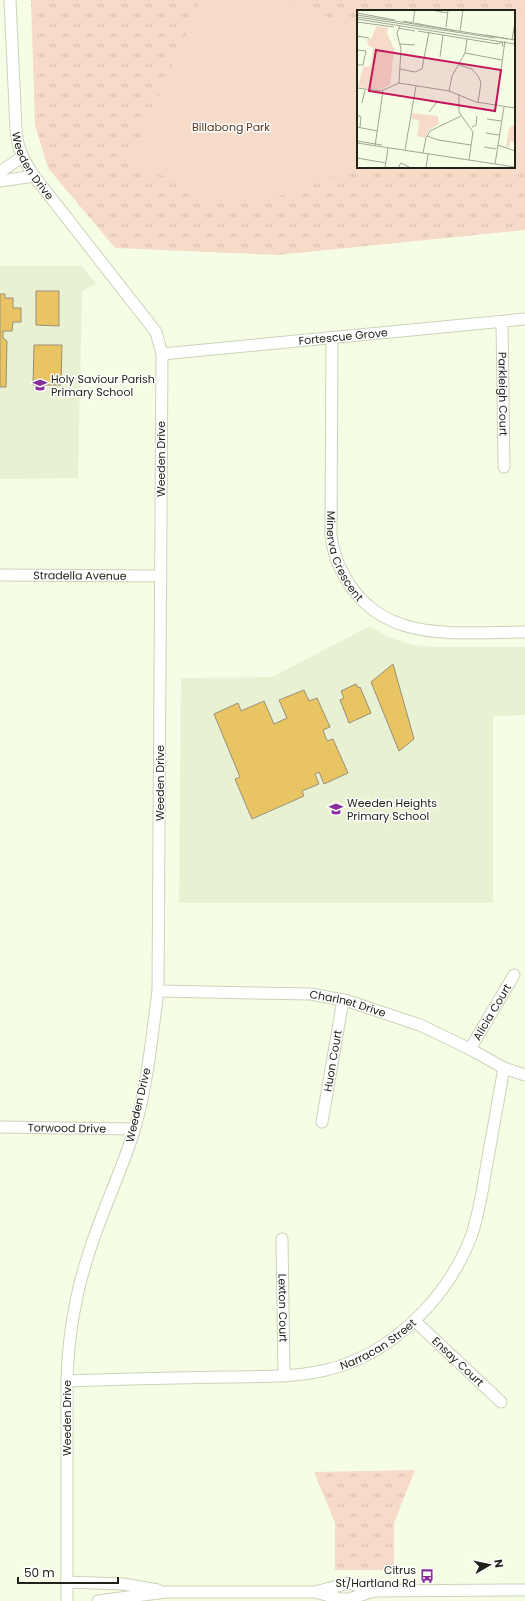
<svg xmlns="http://www.w3.org/2000/svg" width="525" height="1601" viewBox="0 0 525 1601" font-family="Poppins,sans-serif">
<style>
.built{fill:#e8f1d2}
.park{fill:url(#park-tufts);fill-rule:evenodd}
.garden{fill:#f6dbc8}
.building{fill:#e9c462;stroke:#978f7a}
.lines{fill:none;stroke-linecap:round;stroke-linejoin:round}
.minor-casing{stroke:#ccd3bb;stroke-width:13}
.minor{stroke:#fff;stroke-width:11}
.labels{text-anchor:middle;stroke-width:3;stroke-linejoin:round;paint-order:stroke}
.park-label{font-size:11px;fill:#533219;stroke:#fff}
.street-label{font-size:11px;fill:#21231a;stroke:#fff}
.poi-label{font-size:11px;fill:#21231a;stroke:#fff;text-anchor:start}
.inset-road{fill:none;stroke:#a1a694;stroke-width:1}
.view{fill:#c2185b;fill-opacity:0.15;stroke:#c2185b;stroke-width:2}
.inset-edge{fill:none;stroke:#21231a;stroke-width:2}
</style>
<defs>
<pattern id="park-tufts" width="24" height="20" patternUnits="userSpaceOnUse"><rect width="24" height="20" fill="#f6dbc8"/><path d="M3 7l-1-3M5 7V3M7 7l1-3M15 17l-1-3M17 17v-4M19 17l1-3" fill="none" stroke="#d3bcab"/></pattern>
</defs>
<rect width="100%" height="100%" fill="#f6fde5"/>
<path class="built" d="M0,266H82L96,284L82,291L78,478L0,479Z
M370,626L388,637L413,645L434,647H525V715L493,716V903H179L181,678L272,677Z"/>
<path class="park" d="M31,0H525V230L278,255L115,248L48,168L35,125ZM358,11H514V167H358Z
M415,1470L394,1523V1570H335V1523L314,1472Z"/>
<path class="garden" d="M201,0H283L358,28V159L321,182L264,201L202,197L131,159Z
M525,13V166L468,174V167H514V15Z"/>
<path class="building" d="M36,291H59V326L36,325Z
M0,294H5V298H13V308H21V322H13L12,331H3V338L7,341L6,387H0Z
M34,345H62L61,385H33Z
M393,664L414,739L399,751L371,682Z
M356,684L358,688L360,687L371,713L349,723L340,700L344,698L341,691Z
M304,690L309,701L317,698L330,727L323,730L327,741L333,739L348,773L324,784L319,772L315,774L319,784L302,791L304,796L252,819L235,779L240,777L214,714L238,703L241,711L264,701L274,724L287,718L279,700Z"/>
<g class="lines">
<defs>
<g id="minor">
<path id="s1" d="M10,0L16,129C17,148 24,161 34,176L156,332L162,354L158,991C152,1036 147,1088 134,1131C120,1176 99,1217 86,1262C74,1301 68,1341 67,1381V1601"/>
<path d="M0,172L22,157"/>
<path d="M0,181L34,176"/>
<path id="s2" d="M502,322L504,467"/>
<path id="s3" d="M332,337L331,537C333,545 334,555 338,563C373,646 451,632 525,632"/>
<path id="s4" d="M162,354L525,319"/>
<path id="s5" d="M0,575L161,576"/>
<path id="s6" d="M158,991L311,994L348,1001L420,1025L470,1049L504,1068L525,1075"/>
<path id="s7" d="M470,1049L514,975"/>
<path id="s8" d="M322,1122L343,1000"/>
<path id="s9" d="M0,1127L134,1129"/>
<path id="s10" d="M282,1239L284,1376"/>
<path id="s11" d="M415,1321L501,1402"/>
<path id="s12" d="M67,1381C120,1379 174,1378 227,1377C259,1376 294,1378 326,1370C391,1355 447,1299 471,1237C479,1215 482,1191 486,1169C492,1135 498,1102 504,1068"/>
<path d="M66,1582L123,1584L158,1590"/>
<path d="M315,1592L349,1583L374,1591"/>
<path d="M98,1601L166,1592H315L341,1599H349L374,1591L525,1590"/>
</g>
</defs>
<use href="#minor" class="minor-casing"/>
<use href="#minor" class="minor"/>
</g>
<defs>
<symbol id="school-bare" viewBox="-9 -9 18 18"><path d="M0-5L7-2L0 1L-7-2ZM-4 1L0 2.5L4 1V4Q0 6-4 4Z" fill="#872e9a" stroke="#fff" stroke-width="2.5" paint-order="stroke"/></symbol>
<symbol id="bus-bare" viewBox="-9 -9 18 18"><path d="M-5-6H5V4H4V6H2V4H-2V6H-4V4H-5ZM-3.5-4V0h7V-4ZM-3.5 1.2v1.5H-2V1.2ZM2 1.2v1.5H3.5V1.2Z" fill="#872e9a" stroke="#fff" stroke-width="2.5" paint-order="stroke"/></symbol>
</defs>
<g fill-rule="evenodd">
<use href="#school-bare" x="30" y="375" width="20" height="20"/>
<use href="#school-bare" x="326" y="799" width="20" height="20"/>
<use href="#bus-bare" x="417" y="1566" width="20" height="20"/>
</g>
<g class="labels">
<g class="park-label">
<text x="231" y="131">Billabong Park</text>
</g>
<g class="street-label">
<text dy="4" stroke="none"><textPath href="#s1" startOffset="170">Weeden Drive</textPath></text>
<text dy="4" stroke="none"><textPath href="#s4" startOffset="182">Fortescue Grove</textPath></text>
<text dy="4" stroke="none"><textPath href="#s2" startOffset="72">Parkleigh Court</textPath></text>
<text transform="translate(161 459) rotate(-90)" y="4">Weeden Drive</text>
<text dy="4" stroke="none"><textPath href="#s3" startOffset="222">Minerva Crescent</textPath></text>
<text dy="4" stroke="none"><textPath href="#s5" startOffset="80">Stradella Avenue</textPath></text>
<text transform="translate(160 783) rotate(-90)" y="4">Weeden Drive</text>
<text dy="4" stroke="none"><textPath href="#s6" startOffset="191">Charlnet Drive</textPath></text>
<text dy="4" stroke="none"><textPath href="#s7" startOffset="43">Alicia Court</textPath></text>
<text dy="4" stroke="none"><textPath href="#s8" startOffset="62">Huon Court</textPath></text>
<text transform="translate(138 1105) rotate(-77)" y="4">Weeden Drive</text>
<text dy="4" stroke="none"><textPath href="#s9" startOffset="67">Torwood Drive</textPath></text>
<text dy="4" stroke="none"><textPath href="#s10" startOffset="69">Lexton Court</textPath></text>
<text dy="4" stroke="none"><textPath href="#s12" startOffset="318">Narracan Street</textPath></text>
<text dy="4" stroke="none"><textPath href="#s11" startOffset="59">Ensay Court</textPath></text>
<text transform="translate(67 1418) rotate(-90)" y="4">Weeden Drive</text>
</g>
<g class="poi-label">
<text x="51" y="383">Holy Saviour Parish<tspan x="51" dy="13">Primary School</tspan></text>
<text x="347" y="807">Weeden Heights<tspan x="347" dy="13">Primary School</tspan></text>
<text x="416" y="1574" text-anchor="end">Citrus<tspan x="416" dy="13">St/Hartland Rd</tspan></text>
</g>
</g>
<g transform="translate(357 10)">
<rect width="158" height="158" fill="#f6fde5"/>
<path d="M20,16L31,18L30,23L37,39L33,75L22,80L1,77L6,57L14,56L16,38L11,35L10,29H14ZM55,103L81,106L82,114L72,120L68,128L60,126L62,111L55,109ZM158,114V133L153,131L152,138L149,136L152,118Z" fill="#f6dbc8"/>
<path d="M20,31L30,36L32,46H20ZM20,49L29,54L30,58V68L26,73L13,63Z" fill="#f6dbc8"/>
<path class="inset-road" d="M74,0L91,3M0,3L38,10M0,5L158,30M0,7L138,28M0,9L158,34M46,11L100,21M0,12L37,17M56,12L58,0M89,17L91,0M41,18L58,21M61,21L141,34L145,32L146,37M103,21L106,0M129,25L151,29M0,26L12,28M155,30L158,12M43,34L58,35M0,40L9,41L6,55H0M108,43L145,50M83,47L86,25M102,55L115,59L121,66L124,72L121,93M43,59L58,62L65,59L72,22M42,73L44,39L40,23L43,16M0,78L24,81L42,73L92,81L119,92L158,98M92,81L95,66L108,43L110,29M102,84V102L116,122L112,150M5,93L8,80M139,96L148,31M72,102L80,92L101,95M0,105L4,107L3,117M130,109L144,111M0,117L20,121M115,117L119,115L120,106M129,123L142,125M70,126L81,130L114,135M0,131L25,135M0,133L158,157M141,135L158,141M18,136L26,81M127,137L139,139M48,140L59,76M66,143L69,128L73,121L104,106M0,148L29,153M138,154L147,97M28,158L31,138M41,158L44,153L54,158M69,158L71,144"/>
<path class="view" d="M19,40L144,60L138,101L12,81Z"/>
<rect width="158" height="158" class="inset-edge"/>
</g>
<g transform="translate(489 1565) rotate(81)" stroke="#ffffff" stroke-width="3" paint-order="stroke">
<path d="M0-3L7 15L0 10L-7 15Z" fill="#21231a"/>
<text y="-6" font-size="11" font-weight="bold" text-anchor="middle" fill="#21231a">N</text>
</g>
<path d="M18 1577v6h100v-6" fill="none" stroke="#21231a" stroke-width="2"/>
<text x="24" y="1577" font-size="12" fill="#21231a" stroke="#ffffff" stroke-width="3" paint-order="stroke">50 m</text>
</svg>
